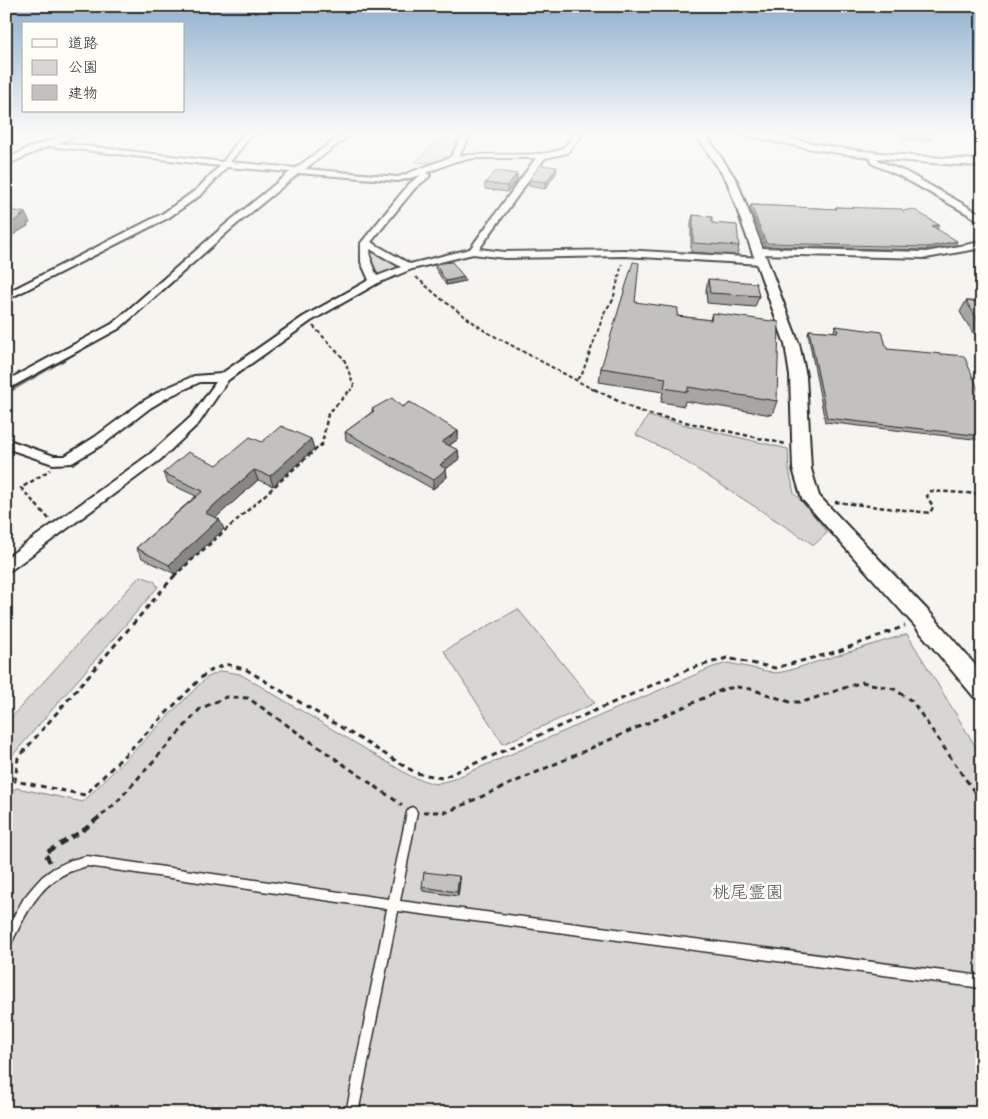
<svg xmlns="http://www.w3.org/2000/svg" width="988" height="1119" viewBox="0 0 988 1119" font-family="'Playpen Sans','Klee One',sans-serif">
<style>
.green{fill:#d7d6d2;stroke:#81807e}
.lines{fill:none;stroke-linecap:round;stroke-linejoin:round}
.stream-far2{stroke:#797877;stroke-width:2.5}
.stream-far1{stroke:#797877;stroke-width:3}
.stream{stroke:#797877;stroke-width:4}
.lane-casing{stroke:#2b2b2b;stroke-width:3}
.street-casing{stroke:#2b2b2b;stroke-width:4}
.secondary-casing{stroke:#2b2b2b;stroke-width:4}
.path-far3{stroke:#2b2b2b;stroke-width:2;stroke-dasharray:4 2.5;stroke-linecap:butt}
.path-far2{stroke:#2b2b2b;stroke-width:2.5;stroke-dasharray:4.5 3;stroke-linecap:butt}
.path-far1{stroke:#2b2b2b;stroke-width:3;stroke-dasharray:5.5 4.5;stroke-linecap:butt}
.path{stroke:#2b2b2b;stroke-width:4;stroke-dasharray:8 5.5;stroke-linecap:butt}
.lane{fill:#fdfcf7;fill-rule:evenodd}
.street{fill:#fdfcf7;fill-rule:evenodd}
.secondary{fill:#fdfcf7;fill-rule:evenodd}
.wall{fill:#a7a6a3;stroke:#2b2b2b}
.shaded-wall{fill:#888785;stroke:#2b2b2b}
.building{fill:#c2c1be;stroke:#2b2b2b}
.labels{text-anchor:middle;stroke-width:5;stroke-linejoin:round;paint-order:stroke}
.near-park-label{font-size:18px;fill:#565655;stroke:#fdfcf7}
</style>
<rect width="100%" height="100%" fill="#f5f4ef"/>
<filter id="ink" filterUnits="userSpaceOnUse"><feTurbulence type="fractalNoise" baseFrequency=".02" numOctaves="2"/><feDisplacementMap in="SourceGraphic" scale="10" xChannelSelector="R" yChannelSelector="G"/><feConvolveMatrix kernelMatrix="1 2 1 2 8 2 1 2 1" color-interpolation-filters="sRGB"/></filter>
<g filter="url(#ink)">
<path class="green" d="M464,132L455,157L431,163L416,162L435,142L442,141L448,133Z
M369,247L405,267L379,277L374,274Z
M648,416L788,449L789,469L794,493L828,532L814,545L669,451L636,435Z
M140,576L154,581L158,587L6,763V723Z
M518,609L595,703L503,744L444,651Z
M907,634L982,757V1113H6V793L17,788L83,802L206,678L221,671L240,674L412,777L435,784L451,780L713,667L728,663L776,673L787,671Z"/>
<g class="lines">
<path class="stream-far2" d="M306,168L355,132
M290,180L302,172
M212,246L243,219"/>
<path class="stream-far1" d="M195,261L214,245
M139,311L163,290
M10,391L122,326"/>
<path class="stream" d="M6,393L12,389"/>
<defs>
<path id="lane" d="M412,807L415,809L417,812L400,901L982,976V988L398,911L358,1113H346L387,909L87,866C78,869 69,871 61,876C35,891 23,920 10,946L6,947V930L24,898L33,887L42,877L54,868L71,860L87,856L389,899L407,812L409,809Z"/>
<path id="street" d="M74,132H85L58,143L223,162L243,134L248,132H258L249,138L230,162L296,168L345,132H354L305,169L398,177L451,157L464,132H472L459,156C484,152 542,159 561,149C566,147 572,137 576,132H584L567,153L545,158L479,249L505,252L624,250L762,258L767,261L762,264L624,256L505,258L473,254L412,269L378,283L311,321L228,380L199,423L160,460L11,570L6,572V558L150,454L191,417L216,382H200L170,396L150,408L105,443L72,463L53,464L6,448V439L54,456H65L95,437L142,402L162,390L194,376L221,374L303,317L369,280L361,262V243L409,184L421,175L398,181L299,173L231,229L120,328L6,390V381L112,324L225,225L290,172L227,167L202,194L168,218L6,300V293L162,214L196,190L220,166L49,146L6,165V160L26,149ZM475,158H536L470,249L410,264L371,242L415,188L429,177L430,175L426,173L456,161ZM370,249L401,267L377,276L371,262Z
M870,154H876L879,161L906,172L979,213L982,212V222L900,176L873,164L869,156Z
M982,242V248L926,258L758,254L753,251L758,248L926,252Z"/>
<path id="secondary" d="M694,132H704L737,181L799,344L806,376L811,469L819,496L931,614L982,673V700L974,697L915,626L802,499L793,469L790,376L785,344L727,181Z
M740,132C771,132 801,142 832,147C881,154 932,158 982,160V166C900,162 821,154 742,134Z"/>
</defs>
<use href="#lane" class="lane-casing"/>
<use href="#street" class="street-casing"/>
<use href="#secondary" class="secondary-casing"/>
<path class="path-far3" d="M416,277L440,298L485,331L596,391
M313,326L344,359L354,386L350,391
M577,379L582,374L605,311L613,300L622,264"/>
<path class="path-far2" d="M594,389L634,409L653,415L786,444
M835,502L930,513L933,507L927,496L930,491L982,494
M49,519L21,488L50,470
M174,576L322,444L328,414L351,389"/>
<path class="path-far1" d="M175,575L18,758L15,781L85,795L206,673L226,664L247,670L416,773L442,778L689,669L727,658L775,668L839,651L905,626
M423,812H447L724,689L737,687L751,689L790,702H803L862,682L894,689L912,701L982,803
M102,815L115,804L200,709L226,697L248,698L402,805"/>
<path class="path" d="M50,862L45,853L85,829L104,813"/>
<use href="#lane" class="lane"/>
<use href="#street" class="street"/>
<use href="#secondary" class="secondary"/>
</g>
<path class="wall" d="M898,132H935L931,140H903Z
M556,173L545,189L529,186V180Z
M517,174V180L507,192L485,189V183Z
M751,205L835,209L836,207L903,211L937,229H936L956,245L926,250L765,246L750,208Z
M693,215L712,223L739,246L737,255L691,252V223Z
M435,264L464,277L465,281L446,285L435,268Z
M708,279L759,296L755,307L707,303L706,290Z
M966,301L982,302V343L976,333H973L960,312Z
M635,302L677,316L710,320L712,313L777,401L772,415L685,401L684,406L661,402L663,392L599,382L601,368Z
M836,326L887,349L982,398V440L825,422L808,334L809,330L835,332L834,330Z
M402,407L458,431V439L449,446L458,450L459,459L446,469L447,477L433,489L346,440L345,432L372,412V409Z
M311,439L314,449L273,486L258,480L216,517L224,529L175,574L142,558L136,548L196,496L168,483L163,473L217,465L262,442Z
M460,881L458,896L423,891L422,887Z"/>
<path class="shaded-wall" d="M557,167L556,173L545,189L546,182Z
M517,174V180L507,192V186Z
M25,213L30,223L27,224L28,226L6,239V226Z
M939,225L937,229L930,230L932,226Z
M957,241L956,245L926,250L928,247Z
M464,277L465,281L446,285V281Z
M458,431V439L443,450L442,442Z
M311,439L314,449L273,486L270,476Z
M458,450L459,459L446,469L447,477L433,489V480L440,465Z
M254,470L258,480L210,523L205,513Z
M219,519L224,529L175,574L169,565Z
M459,876L460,881L458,896L457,892Z"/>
<path class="building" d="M540,165L557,167L546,182L529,180Z
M496,171L517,174L507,186L485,183Z
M751,205L837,209L836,207L902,209L903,211L913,209L939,225L932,226L957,241L928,247L766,243Z
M6,209L25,213L20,216H23L6,226Z
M693,215L712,217V223L737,225L739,246L693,243Z
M452,262L464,277L446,281L435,264Z
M633,262L639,263L635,302L678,308L677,316L711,320L712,313L779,322L777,401L688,387V392L664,388L666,378L601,368Z
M708,279L756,283L759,296L710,293Z
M966,301L982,302V322H979Z
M836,326L882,332L887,349L964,356L982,398V436L827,418L809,330L838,332Z
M392,398L402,407L410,402L458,431L442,442L458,450L440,465L446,469L433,480L345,432L374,411L372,409Z
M281,426L311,439L270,476L254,470L205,513L219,519L169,565L136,548L203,491L163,473L188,452L217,465L250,437L262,442Z
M424,872L459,876L457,892L422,887Z"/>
</g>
<linearGradient id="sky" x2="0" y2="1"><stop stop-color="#90b1cf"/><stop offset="0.46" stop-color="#fafaf8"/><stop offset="1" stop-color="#fafaf8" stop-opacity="0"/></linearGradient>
<rect width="988" height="289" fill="url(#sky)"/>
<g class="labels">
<g class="near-park-label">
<text x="748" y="898">桃尾霊園</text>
</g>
</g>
<rect width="988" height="1119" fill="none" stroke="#fdfcf7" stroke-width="25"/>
<rect x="12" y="12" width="963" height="1094" fill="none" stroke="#2b2b2b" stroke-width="2" filter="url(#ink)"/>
<rect x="22" y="22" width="162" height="90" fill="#fdfcf7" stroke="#a9a8a5"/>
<rect x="32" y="39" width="25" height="8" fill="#fdfcf7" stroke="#a9a8a5"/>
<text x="68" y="48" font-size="15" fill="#2b2b2b">道路</text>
<rect x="32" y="60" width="25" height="15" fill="#d7d6d2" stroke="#a9a8a5"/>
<text x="68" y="72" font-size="15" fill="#2b2b2b">公園</text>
<rect x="32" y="85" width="25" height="15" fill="#c2c1be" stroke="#a9a8a5"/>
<text x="68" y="98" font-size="15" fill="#2b2b2b">建物</text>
</svg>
